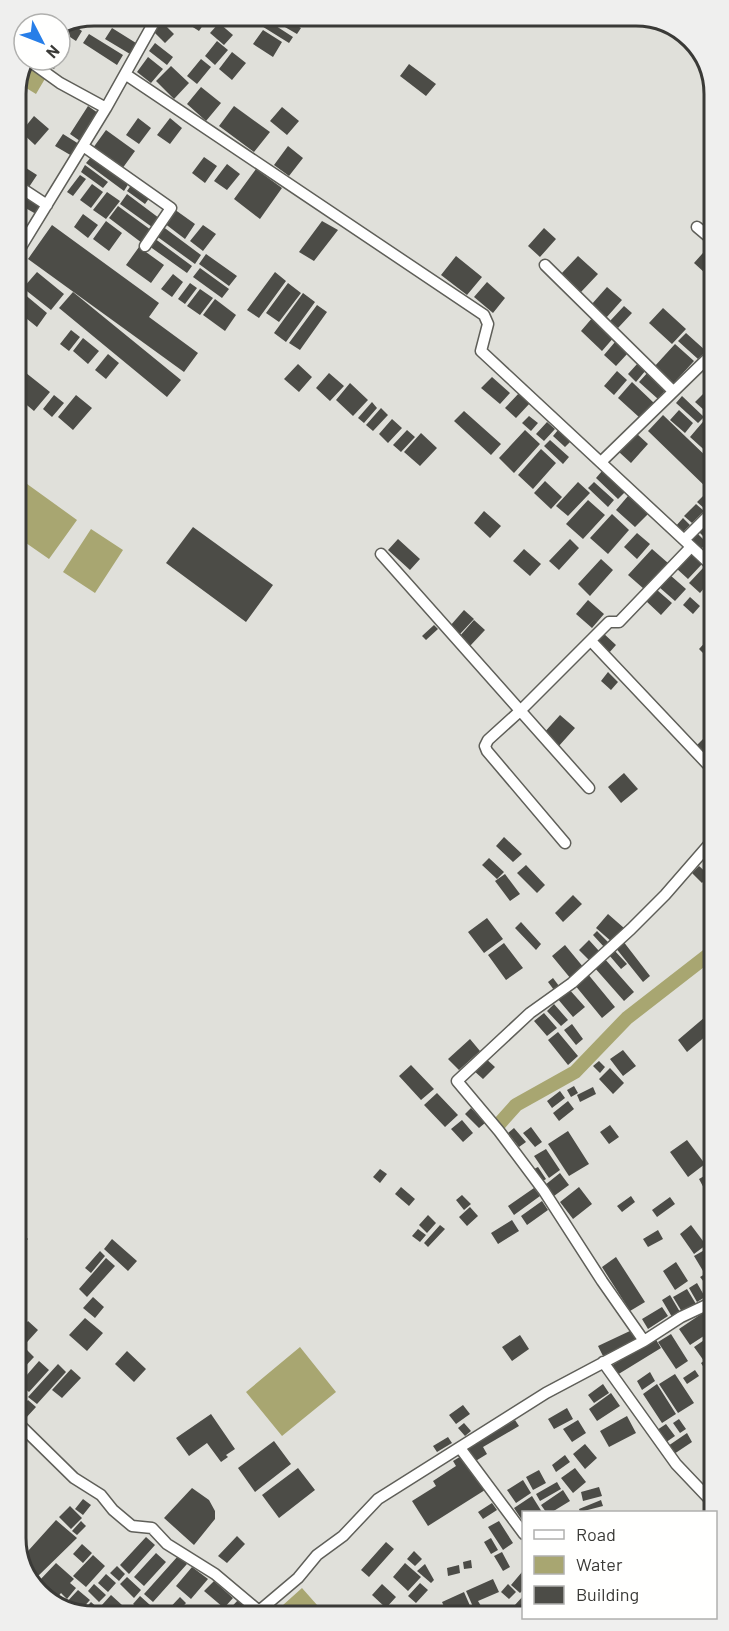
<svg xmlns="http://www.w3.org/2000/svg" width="729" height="1631" viewBox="0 0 729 1631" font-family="Barlow,sans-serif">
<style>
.water{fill:#a8a671}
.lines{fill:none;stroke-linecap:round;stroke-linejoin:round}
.canal{stroke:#a8a671;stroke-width:14}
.building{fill:#4c4c47}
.minor-casing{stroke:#5f5f59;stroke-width:13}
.minor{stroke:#fff;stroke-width:10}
.rim{fill:none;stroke:#3a3a37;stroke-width:3}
</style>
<rect width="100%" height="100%" fill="#e0e0da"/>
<path class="water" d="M26,64L46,77L36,94L18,83Z
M16,476L77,520L49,559L16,536Z
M91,529L123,550L95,593L63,572Z
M300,1347L336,1392L282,1436L246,1392Z
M302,1588L325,1614H273Z"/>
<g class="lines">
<path class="canal" d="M500,1123L516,1105L575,1072L627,1018L712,952"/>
</g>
<path class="building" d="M114,15H131L126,23Z
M194,15H204L208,18L199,31L188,24Z
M210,15H231L225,25Z
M244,15H259L293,37L289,43Z
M264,15H279L301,28L297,34Z
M282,15H298L294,22Z
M162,22L174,34L165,43L153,31Z
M219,23L233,35L224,45L210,33Z
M72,24L82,31L76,41L61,31L63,27Z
M112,28L136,43L130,54L105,39Z
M263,30L282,42L273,57L253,44Z
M89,34L123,55L117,65L83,43Z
M217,41L228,50L215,65L205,56Z
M155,43L173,57L167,65L149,51Z
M232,52L246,63L232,80L219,69Z
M148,57L163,69L151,83L137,72Z
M201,59L211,67L197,84L187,76Z
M39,60H60L54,69Z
M409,64L436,84L426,96L400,76Z
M171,66L189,83L174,99L156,81Z
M201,87L221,103L206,121L187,104Z
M88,106L98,113L80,141L70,134Z
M234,106L270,132L254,152L219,126Z
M282,107L299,121L287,135L270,121Z
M34,116L49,129L35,145L21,132Z
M138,118L151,128L139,144L126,135Z
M170,118L182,128L170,144L157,135Z
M106,130L135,151L122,169L93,148Z
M63,134L79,144L72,156L55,146Z
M288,146L303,158L289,176L274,165Z
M92,156L129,183L124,191L86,163Z
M204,157L217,166L205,183L192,173Z
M15,161L37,175L29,187L15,178Z
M227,164L240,174L227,190L214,181Z
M85,165L108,182L103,188L81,172Z
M256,169L282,188L260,219L234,199Z
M80,175L86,179L73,196L67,192Z
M92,184L103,192L91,208L80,200Z
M132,184L150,197L145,204L127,191Z
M15,187L42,204L36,214L15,202Z
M107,192L120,201L106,219L93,210Z
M127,194L159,218L152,227L120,204Z
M118,206L151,230L142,243L109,218Z
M174,209L195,224L185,239L164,223Z
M83,214L98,225L88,238L74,227Z
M106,221L122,233L109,251L93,239Z
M322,221L338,230L314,261L299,252Z
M52,225L159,303L149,317L198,353L184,372L28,259Z
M203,225L216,234L203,251L190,241Z
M162,226L201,255L195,264L155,235Z
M544,228L556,239L540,257L528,246Z
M154,238L192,266L187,273L149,246Z
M710,245V267L705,273L694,263Z
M139,247L164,265L151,283L126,265Z
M206,254L237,276L229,286L199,264Z
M456,256L482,277L467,295L441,275Z
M578,256L598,274L581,292L561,274Z
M200,268L229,289L222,298L193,277Z
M37,272L64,294L51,310L23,288Z
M275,272L286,281L259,318L247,310Z
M173,274L183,282L172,297L161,289Z
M487,282L505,298L493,313L474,297Z
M190,283L197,288L185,304L178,299Z
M288,283L301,293L279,322L266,313Z
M607,287L622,300L606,318L591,305Z
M200,289L213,298L200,315L187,306Z
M73,292L181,380L167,397L59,308Z
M23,293L47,313L37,327L16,310V302Z
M303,293L315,302L286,342L274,333Z
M215,299L236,315L225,331L203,315Z
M317,305L327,312L300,350L289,343Z
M624,306L632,313L618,328L610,321Z
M663,308L686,329L672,344L649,323Z
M593,317L615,336L602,351L581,331Z
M71,330L80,337L69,351L60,344Z
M686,333L706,351L698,359L678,341Z
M83,338L99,351L88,364L73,351Z
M615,342L628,353L616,366L604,355Z
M675,344L694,361L673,384L654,367Z
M108,354L119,363L106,379L95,370Z
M638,363L646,370L636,382L628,374Z
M298,364L312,377L299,392L284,379Z
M16,365L50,392L34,411L16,396Z
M617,371L627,380L614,395L604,386Z
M649,371L667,388L658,399L639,382Z
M329,373L344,386L330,401L316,388Z
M492,377L510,393L500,404L481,388Z
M632,382L654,403L640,418L618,398Z
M350,383L368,400L353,416L336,400Z
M709,388L711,390V405L705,411L695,402Z
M520,392L531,402L516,418L505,408Z
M54,395L64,403L52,417L43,409Z
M76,395L92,408L73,430L58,417Z
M682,396L704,417L698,423L676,403Z
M372,402L377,408L364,423L358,418Z
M381,408L388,415L373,431L366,425Z
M679,410L693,423L685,433L670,420Z
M464,411L501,444L491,455L454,421Z
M663,415L711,461V492L648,431Z
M529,416L538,423L531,431L522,423Z
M707,417L711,421V456L690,437Z
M392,419L402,428L388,443L379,434Z
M547,422L555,429L544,441L536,434Z
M407,430L415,437L401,452L393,445Z
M525,430L540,444L514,473L499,458Z
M558,430L571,441L565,447L553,436Z
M421,433L437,448L420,466L404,452Z
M636,433L648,444L631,463L619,452Z
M550,440L569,457L563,464L544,446Z
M541,449L556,463L533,489L518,475Z
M602,471L625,492L618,499L596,478Z
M545,481L562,497L551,509L534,493Z
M578,482L590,493L568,516L556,506Z
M594,482L614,500L608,507L588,488Z
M707,492L711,495V504L706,510L697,502Z
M628,496L648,514L635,527L616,510Z
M588,500L605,515L583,539L566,524Z
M696,504L704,511L692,523L684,516Z
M484,511L501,526L490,538L474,523Z
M612,514L629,530L608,554L590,538Z
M683,518L690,525L682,533L675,527Z
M704,523L711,530V536L707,540L697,530Z
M193,527L273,585L246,622L166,563Z
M695,531L707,543L701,549L689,538Z
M637,533L650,544L637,559L624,547Z
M398,539L420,559L410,570L388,550Z
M570,539L579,548L559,570L549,561Z
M524,549L541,564L530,576L513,561Z
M652,549L668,563L644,589L628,575Z
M691,552L703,563L688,579L676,568Z
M601,559L613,570L590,596L578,584Z
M704,567L711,573V580L700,593L689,583Z
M670,575L686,589L675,601L659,587Z
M657,590L672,603L661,615L646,601Z
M690,597L700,606L693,614L683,605Z
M588,600L604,614L592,628L576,614Z
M464,610L474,619L460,634L450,626Z
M474,620L485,630L470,646L459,637Z
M434,625L438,629L426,640L422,636Z
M602,632L616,645L608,654L594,641Z
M711,636V661L699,649Z
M608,672L618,682L611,690L601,681Z
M560,715L575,728L558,747L543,734Z
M703,739L712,748L706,755L696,746Z
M624,773L638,789L621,803L608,787Z
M504,837L522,854L513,862L496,846Z
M489,858L504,872L497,879L482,865Z
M526,865L545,885L537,893L517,873Z
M699,866L709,875L702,883L692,873Z
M505,874L520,894L510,901L495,881Z
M712,875V892L704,884Z
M573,895L582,904L563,922L555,913Z
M608,914L624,928L612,942L596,928Z
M487,918L503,939L484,953L468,932Z
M521,922L541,944L536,950L515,928Z
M597,931L610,944L605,948L593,935Z
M589,940L599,951L589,960L579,950Z
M623,941L650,976L643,982L615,947Z
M504,943L523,968L506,980L488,955Z
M565,945L584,968L571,979L552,956Z
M614,950L627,964L621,969L609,955Z
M604,958L634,992L624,1001L594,967Z
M587,973L615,1007L602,1018L574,984Z
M553,978L559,986L554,990L548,982Z
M568,988L585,1007L573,1017L557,998Z
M554,1004L568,1020L561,1026L547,1011Z
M544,1013L557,1028L547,1036L534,1021Z
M705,1017L713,1025V1030L687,1052L678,1040Z
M572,1024L583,1039L576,1045L564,1030Z
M558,1032L578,1056L568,1065L548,1040Z
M470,1039L480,1051L459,1070L448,1059Z
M623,1050L636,1066L623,1076L610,1059Z
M484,1057L495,1067L483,1079L473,1070Z
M599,1061L605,1067L600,1073L593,1066Z
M411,1065L434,1089L421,1100L399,1076Z
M610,1068L624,1083L613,1094L599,1079Z
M574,1086L578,1093L571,1097L567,1090Z
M593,1087L596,1094L580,1102L577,1095Z
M560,1091L565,1098L552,1108L547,1101Z
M437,1093L458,1115L445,1127L424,1105Z
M568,1101L574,1109L559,1121L553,1113Z
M471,1108L485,1123L479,1128L465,1114Z
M462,1120L473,1133L463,1142L451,1129Z
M610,1125L619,1137L609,1144L600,1132Z
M531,1127L542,1142L535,1147L523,1133Z
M514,1128L526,1142L519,1147L508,1133Z
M568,1131L589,1164L569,1176L548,1144Z
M687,1140L705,1164L688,1177L670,1152Z
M546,1149L560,1170L549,1178L534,1156Z
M538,1167L546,1179L543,1181L534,1169Z
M380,1169L387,1174L380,1183L373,1177Z
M713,1171V1191L707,1194L699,1179Z
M560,1173L569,1185L554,1196L545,1185Z
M401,1187L415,1199L409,1206L395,1194Z
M579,1187L592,1204L573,1219L560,1202Z
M534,1188L540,1196L514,1215L508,1206Z
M462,1195L471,1204L464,1210L456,1200Z
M631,1196L635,1202L622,1212L617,1206Z
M670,1197L675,1204L657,1217L652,1210Z
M542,1201L548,1210L527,1225L521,1216Z
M470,1207L478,1216L467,1226L459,1217Z
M428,1215L436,1223L427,1233L419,1225Z
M512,1220L519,1231L498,1244L491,1233Z
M440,1225L445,1229L428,1247L424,1243Z
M691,1225L706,1245L694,1254L680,1234Z
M418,1229L426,1235L420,1242L412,1236Z
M658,1230L663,1239L648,1247L643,1239Z
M23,1234L28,1239L18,1249V1239Z
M112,1239L137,1261L128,1271L104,1249Z
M708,1248L713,1258V1265L703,1271L694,1256Z
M100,1251L105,1256L91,1273L85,1268Z
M616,1257L645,1302L630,1311L602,1267Z
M106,1258L115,1266L87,1297L79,1289Z
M676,1262L688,1281L675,1290L663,1271Z
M705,1274L713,1285V1289L711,1291L700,1277Z
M697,1283L705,1297L697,1302L689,1288Z
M687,1289L696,1304L682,1312L673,1297Z
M670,1295L680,1312L672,1317L662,1300Z
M93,1297L104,1307L95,1318L83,1308Z
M713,1306V1330L690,1345L679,1329Z
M662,1307L668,1316L648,1329L642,1319Z
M85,1318L103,1333L87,1351L69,1335Z
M28,1321L38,1330L19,1351V1332Z
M632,1330L636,1340L603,1356L598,1346Z
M671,1334L688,1361L676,1369L658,1342Z
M713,1334L714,1375L710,1377L701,1363L704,1361L694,1347Z
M520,1335L529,1349L512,1361L502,1347Z
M655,1338L661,1348L617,1375L611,1366Z
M27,1350L34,1357L19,1373V1360Z
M127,1351L146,1369L134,1382L115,1364Z
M39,1361L49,1370L29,1392L19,1384Z
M58,1364L66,1372L37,1404L28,1397Z
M71,1369L81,1378L62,1398L52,1390Z
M695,1370L699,1376L687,1384L683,1378Z
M650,1372L655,1381L642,1390L637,1381Z
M675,1374L694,1403L678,1413L659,1384Z
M603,1384L609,1393L594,1403L588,1395Z
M657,1384L676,1414L662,1423L643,1394Z
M611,1393L620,1406L597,1421L589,1409Z
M28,1400L36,1407L25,1419L19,1410Z
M463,1405L470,1414L456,1424L449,1415Z
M567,1408L573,1419L554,1429L548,1419Z
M211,1414L235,1449L226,1455L228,1457L221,1462L207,1443L189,1456L176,1438Z
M627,1416L636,1433L609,1447L600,1431Z
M679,1419L686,1429L680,1433L673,1423Z
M515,1420L519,1426L483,1447L487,1454L474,1462L467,1449Z
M578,1420L586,1433L572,1442L563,1429Z
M464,1423L471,1431L465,1436L458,1428Z
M666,1424L675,1436L665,1443L657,1430Z
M687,1433L692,1442L674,1454L668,1446Z
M448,1437L452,1443L437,1452L433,1446Z
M274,1441L291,1464L255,1492L238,1468Z
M585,1444L597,1458L585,1469L573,1454Z
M463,1455L485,1490L428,1526L412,1501L436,1486L433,1481L456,1466L453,1461Z
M565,1455L570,1462L556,1472L552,1465Z
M298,1468L315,1490L279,1518L262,1495Z
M575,1468L586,1482L573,1493L561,1478Z
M539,1470L546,1483L533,1490L526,1477Z
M523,1480L531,1493L516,1503L507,1490Z
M557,1482L561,1489L540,1501L536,1494Z
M599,1487L602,1496L583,1501L581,1492Z
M192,1488L209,1500L215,1511V1519L194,1545L164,1518Z
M563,1490L570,1501L552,1512H546L541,1505Z
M532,1496L542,1512H524V1523L514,1508Z
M83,1499L91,1505L83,1515L75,1509Z
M601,1500L603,1506L580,1512L579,1509Z
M492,1503L497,1510L483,1519L478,1512Z
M70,1506L82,1518L71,1529L59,1517Z
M56,1520L77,1538L34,1580L25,1572L19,1561Z
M81,1521L86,1526L77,1535L72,1531Z
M499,1521L513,1543L503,1550L488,1527Z
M237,1536L245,1544L227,1563L218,1556Z
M146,1537L155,1545L129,1574L120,1565Z
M491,1538L498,1550L491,1554L484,1542Z
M386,1542L394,1549L369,1577L361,1570Z
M82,1544L92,1553L83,1563L73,1554Z
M414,1551L422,1559L415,1566L407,1559Z
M502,1552L510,1567L503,1571L494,1556Z
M156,1553L166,1562L144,1586L134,1577Z
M93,1555L105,1566L86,1587L73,1576Z
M178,1556L187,1564L153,1602L144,1594Z
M471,1560L472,1568L464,1569L463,1562Z
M56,1563L74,1579L70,1583L76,1588L67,1599L61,1593L57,1598L39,1581Z
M405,1563L421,1577L408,1591L393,1577Z
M425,1564L434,1580L431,1583L417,1571Z
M459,1565L460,1573L448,1576L447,1568Z
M117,1566L125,1574L119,1581L110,1573Z
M192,1567L208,1579L191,1599L176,1586Z
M522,1572L524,1589L520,1593L511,1585Z
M106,1574L116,1583L108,1592L98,1583Z
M127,1577L141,1590L134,1598L120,1584Z
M493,1579L499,1592L478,1601L481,1606L474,1609L466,1591Z
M214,1581L233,1598L224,1608L204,1591Z
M420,1583L428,1590L416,1603L408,1596Z
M94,1584L106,1595L99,1602L88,1591Z
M382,1584L396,1597L386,1608L372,1595Z
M508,1584L516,1592L509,1599L501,1592Z
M78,1590L90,1600L79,1612L63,1606Z
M464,1592L471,1608L460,1613H447L442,1602Z
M111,1595L122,1605L112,1616L101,1606Z
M524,1595V1606L519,1611L514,1606Z
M140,1596L150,1605L143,1613L133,1604Z
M180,1597L186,1603L175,1615H163Z
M238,1600L250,1611L246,1615H224Z
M91,1602L107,1616H88L81,1613Z"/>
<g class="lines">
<defs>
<path id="minor" d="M28,60L60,83L106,108
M125,74L484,315L488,324L481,351L711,565
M83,146L171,208L145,246
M15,184L47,205
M697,227L710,238
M16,255L106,108L158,15
M545,265L673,391
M601,462L711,355
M684,540L711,513
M381,554L589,788
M591,641L712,769
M565,843L487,751L485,746L488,740L520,711L609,622H619L691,547
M644,1341L681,1317L713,1302
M603,1362L676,1464L714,1504
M19,1424L74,1478L101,1495L113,1510L132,1526L152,1528L167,1544L215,1574L259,1611
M460,1448L524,1534
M258,1615L259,1611L298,1578L317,1555L343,1536L378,1499L546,1393L644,1341L602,1281L544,1191L499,1131L457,1081L530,1013L572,983L631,929L665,895L712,841"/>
</defs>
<use href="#minor" class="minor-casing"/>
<use href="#minor" class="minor"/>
</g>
<path d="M0 0H729V1631H0ZM94 26H636A68 68 0 0 1 704 94V1538A68 68 0 0 1 636 1606H94A68 68 0 0 1 26 1538V94A68 68 0 0 1 94 26Z" fill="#efefee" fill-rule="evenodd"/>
<path class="rim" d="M94 26H636A68 68 0 0 1 704 94V1538A68 68 0 0 1 636 1606H94A68 68 0 0 1 26 1538V94A68 68 0 0 1 94 26Z"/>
<rect x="522" y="1511" width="195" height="108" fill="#fffffe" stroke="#b0b0ae" stroke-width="1.5"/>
<rect x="534" y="1530" width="30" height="9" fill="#ffffff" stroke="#b0b0ae" stroke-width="1.5"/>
<text x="576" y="1541" font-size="18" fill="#3a3a37">Road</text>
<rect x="534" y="1556" width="30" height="18" fill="#a8a671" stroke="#b0b0ae" stroke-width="1.5"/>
<text x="576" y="1571" font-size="18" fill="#3a3a37">Water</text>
<rect x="534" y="1586" width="30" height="18" fill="#4c4c47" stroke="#b0b0ae" stroke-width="1.5"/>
<text x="576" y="1601" font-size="18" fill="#3a3a37">Building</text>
<g transform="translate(42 42) rotate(132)"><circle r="28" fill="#fffffe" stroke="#b0b0ae" stroke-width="1.5"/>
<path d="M0-4.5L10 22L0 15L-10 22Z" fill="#277ee8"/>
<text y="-9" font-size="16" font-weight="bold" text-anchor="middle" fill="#3a3a37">N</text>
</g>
</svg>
